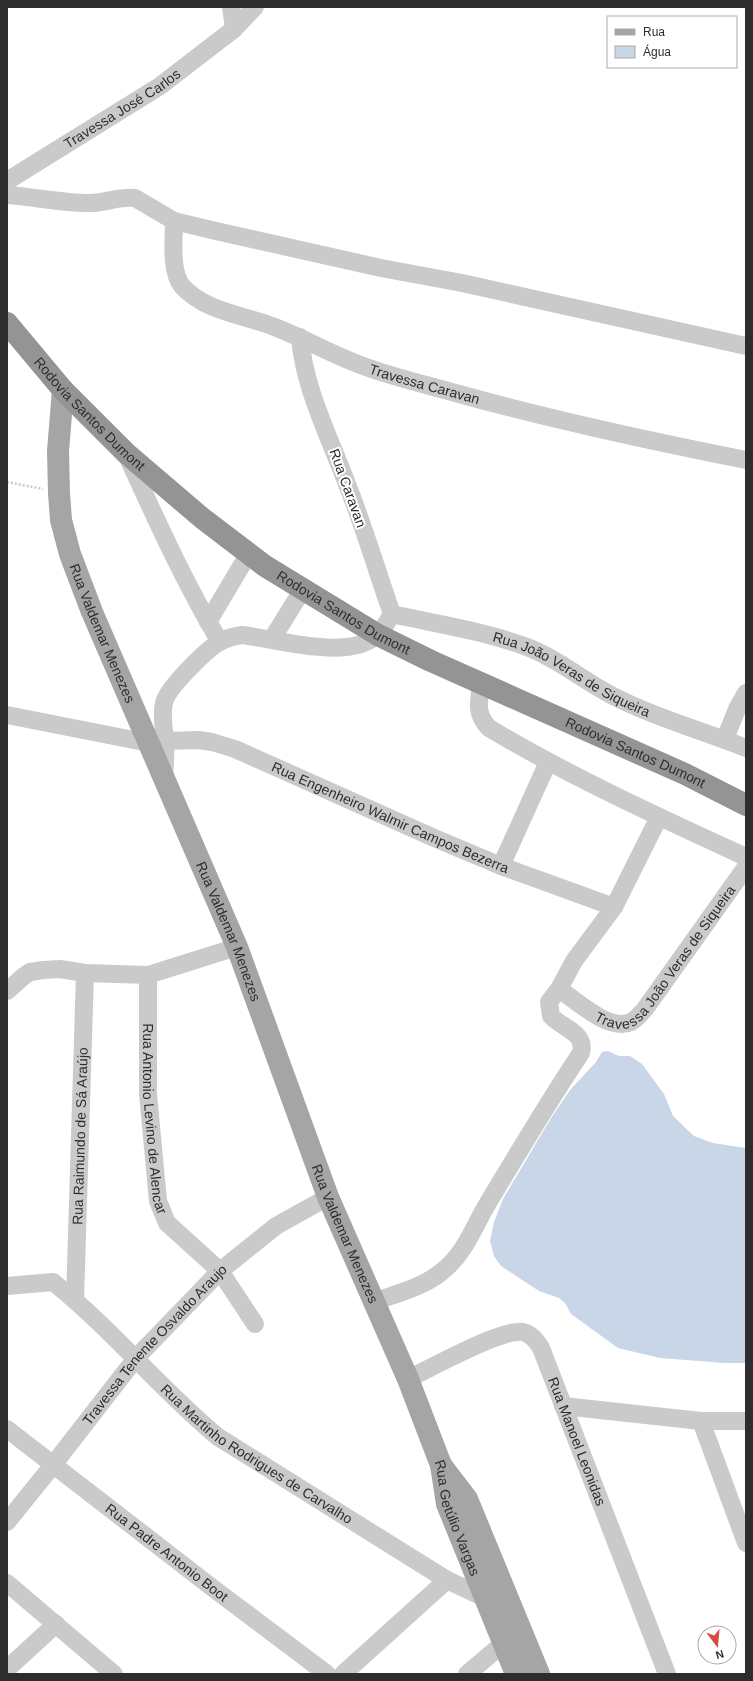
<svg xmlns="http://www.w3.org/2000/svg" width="753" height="1681" viewBox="0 0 753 1681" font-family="Helvetica,sans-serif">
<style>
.water{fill:#c9d6e8}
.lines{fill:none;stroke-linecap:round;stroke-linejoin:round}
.path{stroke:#cacaca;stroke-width:2.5;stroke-dasharray:2 2;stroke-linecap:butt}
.minor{stroke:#cacaca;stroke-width:18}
.major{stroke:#a5a5a5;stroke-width:22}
.highway{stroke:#949494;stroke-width:22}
.labels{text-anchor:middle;stroke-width:4;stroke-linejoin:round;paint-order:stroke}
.street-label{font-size:14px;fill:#2d2d2d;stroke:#fff}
</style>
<rect width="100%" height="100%" fill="#fff"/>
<path class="water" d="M608,1051L619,1056H630L642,1064L664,1094L673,1116L694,1136L713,1143L746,1148V1363H724L660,1358L618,1348L571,1314L565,1303L559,1298L539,1291L501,1266L494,1256L490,1241L494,1222L503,1199L551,1118L570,1090L596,1062L602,1052Z"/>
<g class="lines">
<path class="path" d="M7,482L43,489"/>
<g class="minor">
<path d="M231,7L234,29"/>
<path id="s1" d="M7,181L160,86L234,29L255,7"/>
<path d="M7,195C35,197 62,203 90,203C105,203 120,196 135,198L174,221L216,231L381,268L462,283L746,346"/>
<path id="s2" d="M174,221C174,239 170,271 182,286C204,311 243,315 272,326C304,338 334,356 366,367C396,378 428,385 459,394C553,420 650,441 746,460"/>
<path d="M127,456C156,519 184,582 220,642"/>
<path id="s3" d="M392,614C437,624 484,631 527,647C561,660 587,684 619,699C659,719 704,731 746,748"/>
<path d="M208,622L249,553"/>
<path d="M272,639L303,589"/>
<path d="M481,684C479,703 475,713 489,728C571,777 659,817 746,857"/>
<path d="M7,715L149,743"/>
<path d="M725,739L737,709L746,693"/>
<path id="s4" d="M165,741L198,740L212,742L235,749L432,837L501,866L614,907"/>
<path d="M164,777C165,764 166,752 165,740C164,728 161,715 164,703C167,688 207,649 221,641C228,638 234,636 242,635C276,639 351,662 378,634C384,629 388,620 392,614C377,571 364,527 347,484C329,436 304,388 300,337"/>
<path id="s5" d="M659,817L614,907L574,961L559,989C577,1001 609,1032 631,1022C637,1019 641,1013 645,1009L746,867"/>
<path d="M501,866L548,762"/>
<path id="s6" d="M148,975V1094L158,1201L167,1223L220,1271L255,1324"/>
<path d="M7,991L24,976L30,972L43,970L60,969L85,973L148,975L237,947"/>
<path id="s7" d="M7,1286L53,1282C112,1329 160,1389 218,1437L447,1580L483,1597"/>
<path id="s8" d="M75,1300L85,973"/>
<path d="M373,1302C398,1293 425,1287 445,1269C466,1251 474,1226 488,1203C518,1153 548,1102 581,1053C586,1032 563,1029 551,1016L549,1002L559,989"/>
<path id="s9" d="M408,1379C431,1368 502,1328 523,1332C532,1334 537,1342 541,1348L667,1674"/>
<path d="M563,1406L701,1421H746"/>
<path d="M701,1421L746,1543"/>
<path id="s10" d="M7,1429L214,1589L327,1674"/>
<path id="s11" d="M7,1522L53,1465L136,1358L220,1271L276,1226L328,1197"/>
<path d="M7,1583L114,1674"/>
<path d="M7,1669L56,1624"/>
<path d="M343,1674L447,1580"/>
<path d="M467,1674L504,1643L515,1638"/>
</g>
<g class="major">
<path id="s12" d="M63,390L58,451L59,493L61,520L70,554L92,612L237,947L328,1197L408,1379L441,1465L447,1504L516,1674"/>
<path d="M441,1465L467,1499L539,1674"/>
</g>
<path class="highway" id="s13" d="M7,323L63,390L126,453L202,518L265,566L378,635L431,661L685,774L746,805"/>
</g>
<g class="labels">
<g class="street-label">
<text dy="5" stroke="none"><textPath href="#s1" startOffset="136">Travessa José Carlos</textPath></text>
<text dy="5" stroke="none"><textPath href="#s2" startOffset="330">Travessa Caravan</textPath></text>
<text dy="5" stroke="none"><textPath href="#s13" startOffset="123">Rodovia Santos Dumont</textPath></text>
<text transform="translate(348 488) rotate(70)" y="5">Rua Caravan</text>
<text dy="5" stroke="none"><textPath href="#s13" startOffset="447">Rodovia Santos Dumont</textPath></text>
<text dy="5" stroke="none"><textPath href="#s12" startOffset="251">Rua Valdemar Menezes</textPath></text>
<text dy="5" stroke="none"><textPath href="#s3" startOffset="191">Rua João Veras de Siqueira</textPath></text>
<text dy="5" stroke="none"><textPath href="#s13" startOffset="771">Rodovia Santos Dumont</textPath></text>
<text dy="5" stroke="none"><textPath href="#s4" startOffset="241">Rua Engenheiro Walmir Campos Bezerra</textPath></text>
<text dy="5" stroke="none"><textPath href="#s12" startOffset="575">Rua Valdemar Menezes</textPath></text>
<text dy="5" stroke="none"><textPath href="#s5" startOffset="348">Travessa João Veras de Siqueira</textPath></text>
<text dy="5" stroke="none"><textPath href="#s6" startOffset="144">Rua Antonio Levino de Alencar</textPath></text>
<text dy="5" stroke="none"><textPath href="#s8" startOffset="164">Rua Raimundo de Sá Araújo</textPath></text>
<text dy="5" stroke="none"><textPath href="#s12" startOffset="899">Rua Valdemar Menezes</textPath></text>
<text dy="5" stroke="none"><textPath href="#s11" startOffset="231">Travessa Tenente Osvaldo Araujo</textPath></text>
<text dy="5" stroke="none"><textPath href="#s9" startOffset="250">Rua Manoel Leonidas</textPath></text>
<text dy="5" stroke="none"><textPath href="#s7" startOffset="314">Rua Martinho Rodrigues de Carvalho</textPath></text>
<text dy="5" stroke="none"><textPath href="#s12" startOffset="1205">Rua Getúlio Vargas</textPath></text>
<text dy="5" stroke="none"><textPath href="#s10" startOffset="202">Rua Padre Antonio Boot</textPath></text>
</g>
</g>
<rect width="753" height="1681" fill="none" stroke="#2d2d2d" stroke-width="16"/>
<rect x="607" y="16" width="130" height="52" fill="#ffffff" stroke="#ababab"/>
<rect x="615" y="29" width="20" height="6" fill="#a5a5a5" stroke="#ababab"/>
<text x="643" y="36" font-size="12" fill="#2d2d2d">Rua</text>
<rect x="615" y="46" width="20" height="12" fill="#c9d6e8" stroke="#ababab"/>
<text x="643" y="56" font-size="12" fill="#2d2d2d">Água</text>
<g transform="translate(717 1645) rotate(164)"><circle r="19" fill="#ffffff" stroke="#ababab"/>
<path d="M0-3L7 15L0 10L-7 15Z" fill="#d74b3c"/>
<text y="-6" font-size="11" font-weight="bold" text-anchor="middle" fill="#2d2d2d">N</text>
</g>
</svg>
